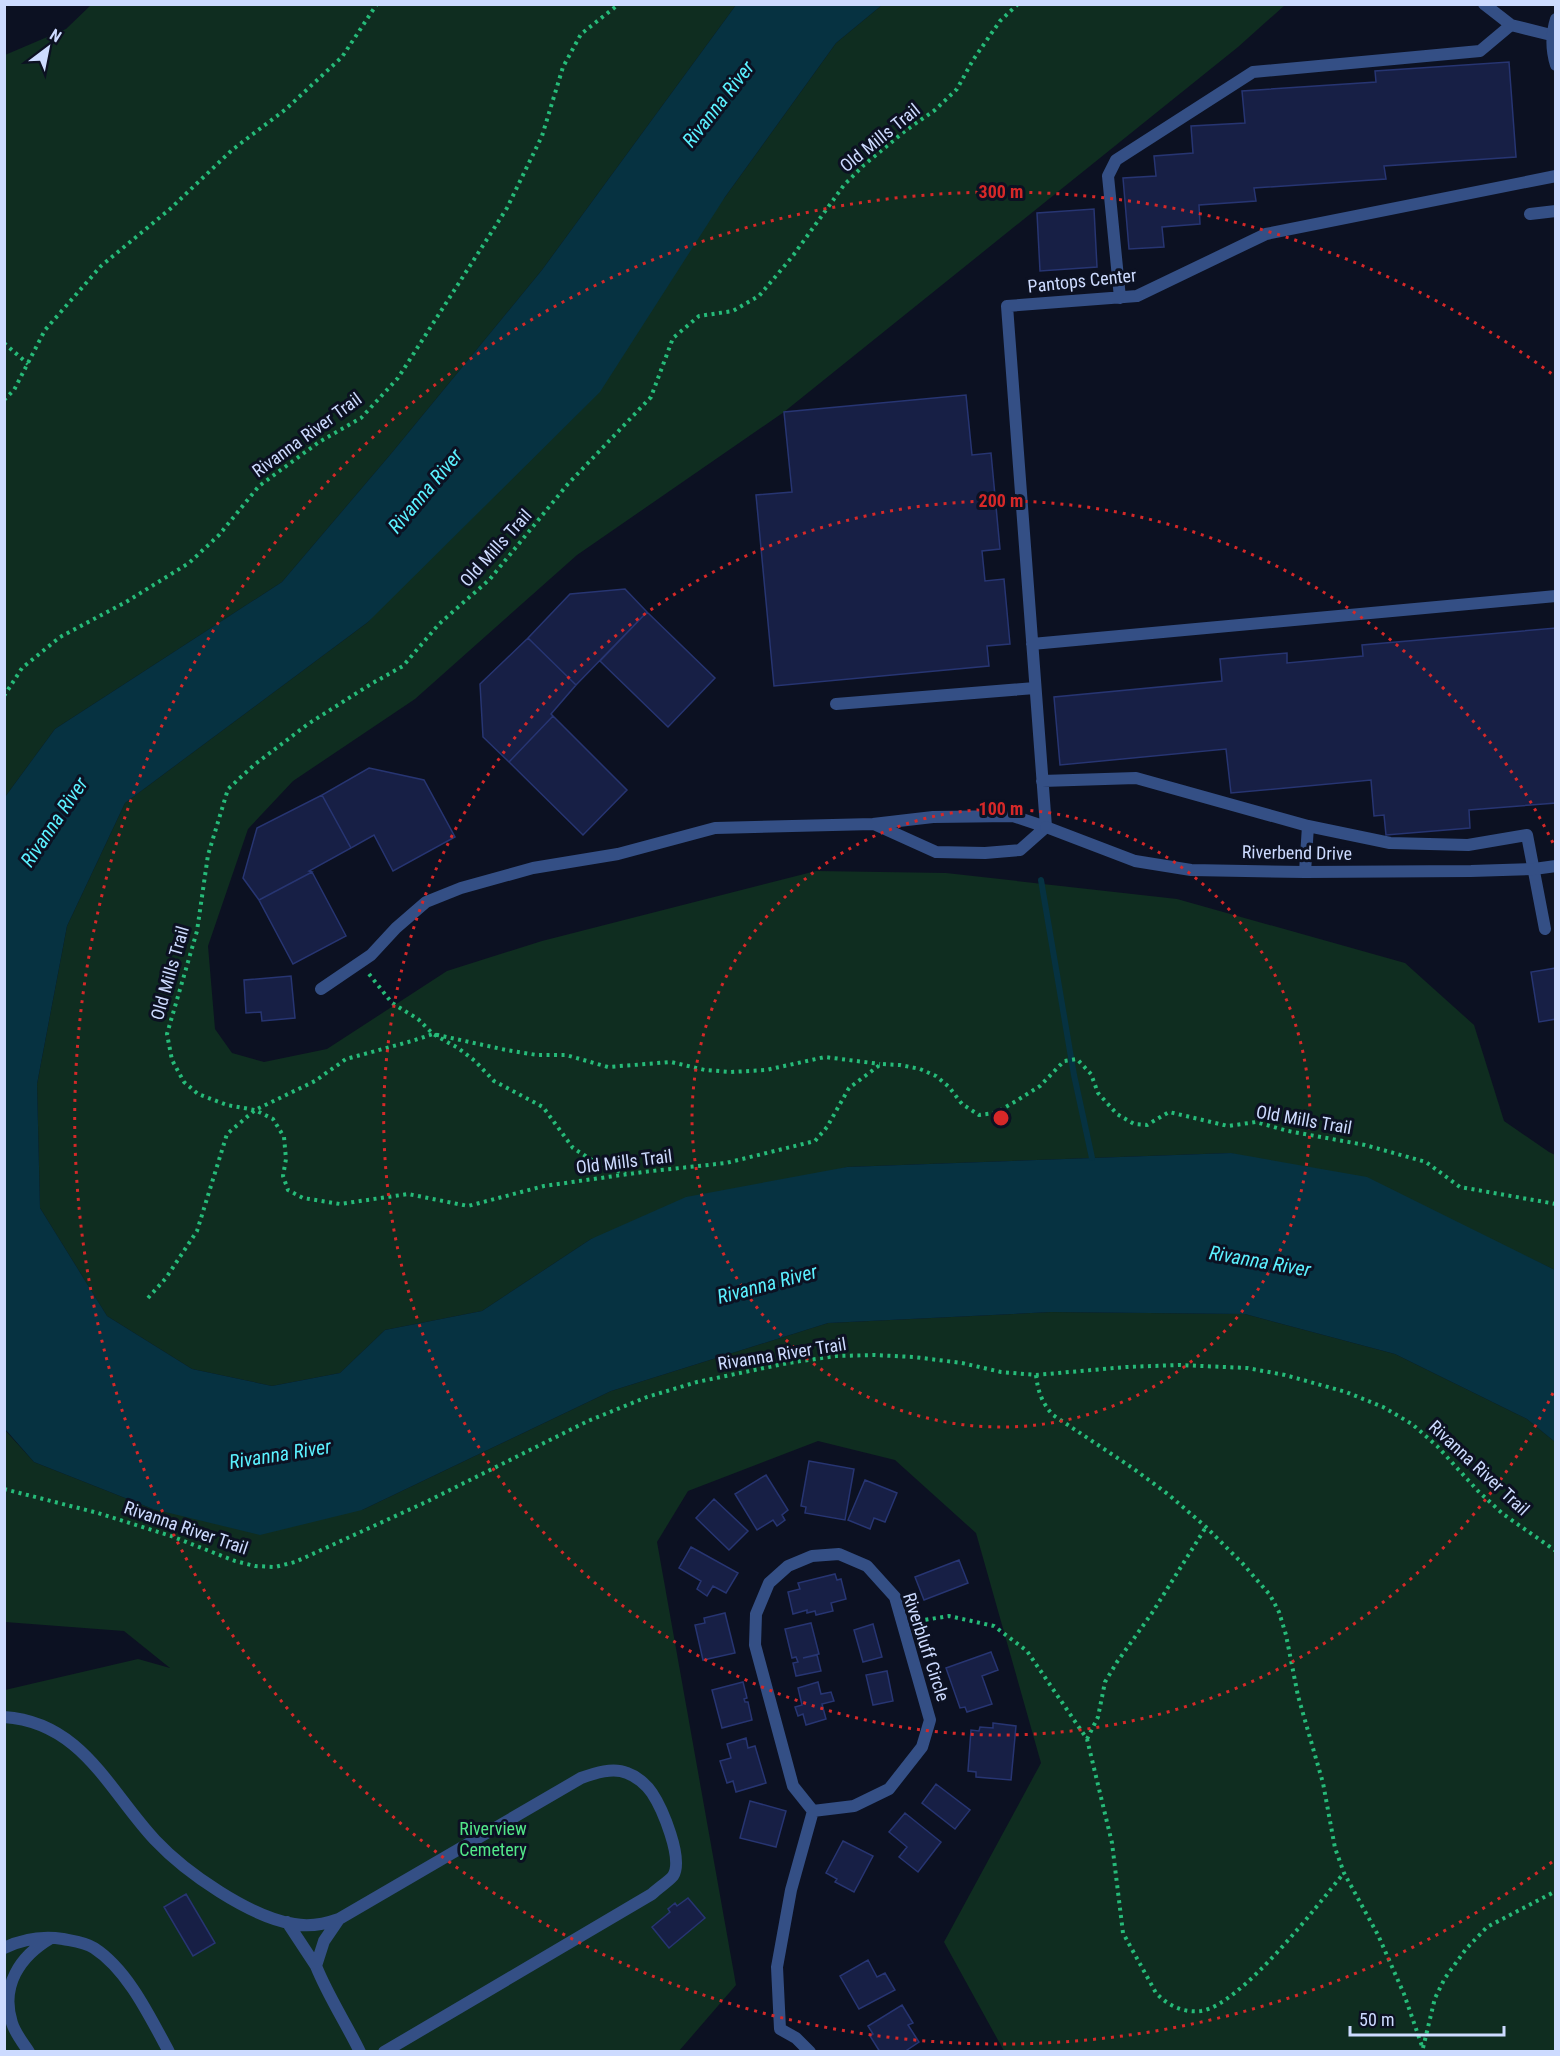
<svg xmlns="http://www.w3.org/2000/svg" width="1560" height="2056" viewBox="0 0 1560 2056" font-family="'Roboto Condensed',sans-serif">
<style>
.green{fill:#0f2d20}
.water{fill:#063241}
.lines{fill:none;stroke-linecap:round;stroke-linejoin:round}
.stream{stroke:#063241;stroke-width:6}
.building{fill:#171f45;stroke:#273572;stroke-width:1.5}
.path{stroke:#26bb79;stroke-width:4;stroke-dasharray:3 4.5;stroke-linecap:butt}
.lane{stroke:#344f85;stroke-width:12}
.street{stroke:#344f85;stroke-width:12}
.ring{fill:none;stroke:#d62828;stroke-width:3;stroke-dasharray:3 6}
.labels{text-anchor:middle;stroke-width:6;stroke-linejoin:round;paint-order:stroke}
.street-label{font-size:18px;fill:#cddbff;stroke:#0c1122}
.park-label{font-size:18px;fill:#52e789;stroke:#0c1122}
.water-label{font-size:20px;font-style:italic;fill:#5bf1ff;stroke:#0c1122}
.centre{fill:#d62828;stroke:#0c1122;stroke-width:3}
.ring-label{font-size:18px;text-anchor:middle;font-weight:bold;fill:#d62828;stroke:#0c1122;stroke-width:6;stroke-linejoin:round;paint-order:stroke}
</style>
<rect width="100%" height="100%" fill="#0c1122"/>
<path class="green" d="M91,5H736L542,270L390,455L282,582L55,729L5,797V55L66,29Z
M882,5H1285L1238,47L784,412L577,555L415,699L293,781L248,829L208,946L215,1029L232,1053L264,1062L327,1049L447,971L542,941L816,871L946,873L1177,899L1405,963L1474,1025L1504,1121L1549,1152L1555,1155V1270L1506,1247L1231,1153L847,1167L591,1239L482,1311L385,1330L340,1373L272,1386L192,1369L107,1316L40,1208L37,1084L67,926L125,803L368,622L725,197L836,43Z
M1051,1312L1245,1314L1395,1354L1527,1419L1555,1442V2051H1004L944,1942L1041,1763L976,1533L895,1460L818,1441L688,1491L657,1542L736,1985L679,2051H5V1690L138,1659L170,1668L124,1631L5,1622L4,1429L34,1462L153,1509L362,1510L611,1391L828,1323Z"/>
<path class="water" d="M736,5H882L836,43L725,197L600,392L368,622L125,803L67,926L37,1084L40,1208L107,1316L192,1369L272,1386L340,1373L385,1330L482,1311L591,1239L686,1197L847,1167L1231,1153L1367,1177L1555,1270V1442L1527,1419L1395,1354L1245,1314L1051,1312L828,1323L611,1391L362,1510L260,1535L153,1509L34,1462L5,1429V797L55,729L282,582L390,455L542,270Z"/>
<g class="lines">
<path class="stream" d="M1041,880L1074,1075L1092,1158"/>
</g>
<path class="building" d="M1509,62L1516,157L1384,166L1386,179L1254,188L1256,201L1199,205L1200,224L1162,227L1164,247L1129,249L1123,178L1156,176L1154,156L1193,153L1191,126L1245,123L1242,91L1376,82L1375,71Z
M1094,209L1097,267L1040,271L1037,213Z
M966,395L972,455L991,453L1000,549L982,551L985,581L1004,579L1010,644L987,646L989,666L774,686L756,495L792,492L784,412Z
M625,589L647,612L576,685L528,638L570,594Z
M647,612L715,678L668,727L600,661Z
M1556,628V803L1469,810L1470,828L1386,835L1384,815L1374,816L1371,780L1231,793L1226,749L1060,765L1054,697L1222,681L1220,659L1287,653V663L1363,656L1362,645Z
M528,638L576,685L551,714L553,716L509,762L483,737L480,684Z
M553,716L627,790L583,835L509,762Z
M369,768L424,780L455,837L393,871L374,835L351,848L322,795Z
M322,795L351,848L309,871L312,872L259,900L243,878L257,828Z
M312,872L346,936L293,964L259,900Z
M1556,968V1019L1539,1022L1531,972Z
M291,976L295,1018L262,1021L261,1012L246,1013L244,980Z
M809,1461L854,1469L845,1520L805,1513L806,1507L801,1506Z
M766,1475L788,1510L782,1515L785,1520L777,1526L773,1520L757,1530L735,1494Z
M865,1480L897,1493L885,1522L874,1518L870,1529L848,1520Z
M714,1499L748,1531L729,1550L696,1518Z
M691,1547L738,1573L726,1593L713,1586L707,1596L697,1589L701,1581L679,1568Z
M959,1560L968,1583L924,1600L915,1577Z
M835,1574L837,1580L841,1579L846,1599L831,1603L833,1611L816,1615L815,1611L807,1613V1610L793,1614L788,1592L800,1589L798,1583Z
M725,1613L735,1653L703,1660L695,1625L705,1623L704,1618Z
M811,1623L819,1654L803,1658L817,1655L821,1671L796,1676L793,1663L798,1662L796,1657L792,1658L785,1629Z
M873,1624L882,1657L863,1662L854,1630Z
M991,1652L998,1670L982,1676L992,1704L967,1712L965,1707L960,1708L946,1668Z
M887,1671L893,1701L873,1705L866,1675Z
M743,1682L747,1698L744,1699L745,1702H748L752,1720L722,1728L712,1690Z
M818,1682L821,1694L831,1692L834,1701L822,1704L826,1719L806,1725L803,1714L798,1716L795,1707L802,1705L798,1688Z
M993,1723L1016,1726L1011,1780L976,1777V1772L968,1771L971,1730L979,1731L980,1727L993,1728Z
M746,1738L748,1748L755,1746L766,1783L736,1792L733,1781L727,1783L720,1761L731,1758L727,1744Z
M936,1784L970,1810L955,1829L922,1803Z
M750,1801L786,1811L776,1847L740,1838Z
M905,1813L941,1842L918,1872L899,1857L907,1847L889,1832Z
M843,1841L873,1856L854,1892L835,1882L837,1879L826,1873Z
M186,1894L215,1943L193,1956L164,1907Z
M688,1898L705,1918L669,1948L652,1927L670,1912L668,1909L675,1903L677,1906Z
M868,1960L877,1977L885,1973L895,1990L859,2009L840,1976Z
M902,2005L913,2023L908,2025L919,2042L904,2052H880L870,2036L873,2034L868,2026Z"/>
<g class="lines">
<path class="path" d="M1018,4L1000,21L973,60L957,89L935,110L905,131L864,165L844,185L792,257L759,296L733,311L699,316L673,338L651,397L567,485L490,579L439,624L403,666L371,684L308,724L254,765L228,789L208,855L197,931L167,1034L172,1060L184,1082L198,1094L227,1105L255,1110L273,1119L284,1137L286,1159L283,1176L288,1190L303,1198L340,1204L408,1194L468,1206L544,1186L643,1172L726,1163L815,1141L827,1127L849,1088L881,1064L900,1065L920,1069L936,1076L949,1087L962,1104L979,1115L995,1113L1016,1101L1040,1086L1064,1061L1077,1059L1091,1074L1098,1093L1117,1114L1134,1124L1147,1125L1169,1112L1228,1126L1256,1122L1288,1131L1365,1145L1426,1162L1460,1187L1556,1204
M4,343L28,364
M4,400L14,390L45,330L101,266L170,209L232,150L286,109L342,57L377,4
M4,696L22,668L60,637L126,602L189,563L219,535L259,486L319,442L361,418L398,378L507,208L542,136L563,67L581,34L619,4
M369,974L392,1003L418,1019L433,1034L458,1048L475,1061L494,1081L543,1107L573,1148L595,1162L626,1174
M148,1298L166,1278L197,1231L227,1134L255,1110L315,1081L346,1059L412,1041L433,1034L506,1050L537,1055H566L608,1067L671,1062L705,1070L731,1072L766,1070L825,1057L880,1064
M1036,1375C1038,1392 1042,1403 1053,1415L1134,1469L1169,1495L1206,1527L1243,1564L1270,1595L1279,1612L1286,1635L1298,1696L1323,1783L1335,1848L1344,1873L1378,1935L1404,1994L1423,2049
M4,1489L98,1513L171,1536L235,1561L255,1566L275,1567L295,1562L426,1502L588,1421L647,1397L697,1382L788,1363L836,1356L875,1355L914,1357L962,1363L1001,1372L1036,1375L1126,1367L1179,1365L1247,1368L1285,1375L1346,1392L1383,1407L1412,1424L1437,1446L1478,1491L1503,1514L1556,1551
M918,1621L949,1616L994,1626L1027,1651L1087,1739L1112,1843L1123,1933L1156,1993C1168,2006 1184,2013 1201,2011C1241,2005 1317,1906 1343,1874
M1087,1739L1098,1717L1105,1682L1117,1662L1152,1613L1206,1527
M1423,2048L1435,1998L1445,1978L1466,1949L1487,1927L1556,1891"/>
<path class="lane" d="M1484,4L1511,25L1551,35
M1530,214L1556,211
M1120,298L1108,176L1116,160L1253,72L1480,51L1511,25
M1032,644L1556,596
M836,704L1035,688
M1042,781L1136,778L1308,826L1390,843L1468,845L1527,835L1545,929
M874,824L936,852L985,853L1020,850L1046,827
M1046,827L1007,306L1137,296L1266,234L1556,176
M1305,872L1308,826
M321,989L371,955L396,928L426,902L461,888L533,868L618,854L715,828L873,824L933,817L1013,816L1046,827
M4,1717C82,1722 109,1791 155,1840C186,1873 250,1917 294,1924C309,1927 325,1924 339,1919L581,1778C595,1773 613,1767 627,1773C636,1776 646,1784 652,1793C662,1808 684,1859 673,1876C668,1882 658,1888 652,1894L384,2052
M287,1922L316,1966L324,1941L339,1919
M4,1948C23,1939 43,1936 63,1939C73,1941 85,1942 94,1948C128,1970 150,2017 169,2052
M316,1966C328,1996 346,2023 360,2052
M29,2052C23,2043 15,2033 12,2023C0,1986 20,1956 51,1938"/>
<path class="street" d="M1556,19C1551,35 1551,49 1556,65
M1046,827L1135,861L1191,870L1305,872L1471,871L1534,869L1556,866
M810,2052L796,2038L780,2029L777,1967L791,1890L813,1811L854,1806L889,1789L922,1747L930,1720L895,1597L867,1566L839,1554L812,1556L788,1566L769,1583L756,1614L755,1645L793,1786L813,1811"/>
</g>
<g class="ring">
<circle cx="1001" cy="1118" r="309"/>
<path d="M1553 1393A617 617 0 1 1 1553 843"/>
<path d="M1552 1862A926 926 0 1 1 1552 374"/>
</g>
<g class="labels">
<g class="street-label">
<text transform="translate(880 138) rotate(-39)" y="6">Old Mills Trail</text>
<text transform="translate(1082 281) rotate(-6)" y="6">Pantops Center</text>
<text transform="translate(307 435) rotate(-36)" y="6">Rivanna River Trail</text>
<text transform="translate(496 548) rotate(-48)" y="6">Old Mills Trail</text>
<text transform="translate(1297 853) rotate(1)" y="6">Riverbend Drive</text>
<text transform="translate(170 973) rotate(-74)" y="6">Old Mills Trail</text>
<text transform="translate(1304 1120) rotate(10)" y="6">Old Mills Trail</text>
<text transform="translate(624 1162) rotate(-7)" y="6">Old Mills Trail</text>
<text transform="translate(782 1354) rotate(-9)" y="6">Rivanna River Trail</text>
<text transform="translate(1479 1468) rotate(43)" y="6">Rivanna River Trail</text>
<text transform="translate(186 1528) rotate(19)" y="6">Rivanna River Trail</text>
<text transform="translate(926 1647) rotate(72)" y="6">Riverbluff Circle</text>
</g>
<g class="park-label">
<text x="493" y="1835">Riverview<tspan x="493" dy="21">Cemetery</tspan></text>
</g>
<g class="water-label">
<text transform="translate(718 104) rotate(-52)" y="7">Rivanna River</text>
<text transform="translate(425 491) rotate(-50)" y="7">Rivanna River</text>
<text transform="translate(54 822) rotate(-56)" y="7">Rivanna River</text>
<text transform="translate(1260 1261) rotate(10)" y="7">Rivanna River</text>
<text transform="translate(767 1284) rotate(-15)" y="7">Rivanna River</text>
<text transform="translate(280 1454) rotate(-9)" y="7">Rivanna River</text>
</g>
</g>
<circle cx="1001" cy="1118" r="9" class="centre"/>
<g class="ring-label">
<text x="1001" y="198">300 m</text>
<text x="1001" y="507">200 m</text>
<text x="1001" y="815">100 m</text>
</g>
<rect width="1560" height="2056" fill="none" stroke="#cddbff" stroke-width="12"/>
<g transform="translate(48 48) rotate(32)" stroke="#0c1122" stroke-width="4.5" paint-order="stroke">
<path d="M0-4.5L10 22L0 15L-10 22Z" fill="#cddbff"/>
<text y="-9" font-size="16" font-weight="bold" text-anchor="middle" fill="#cddbff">N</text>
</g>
<path d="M1350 2026v9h154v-9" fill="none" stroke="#cddbff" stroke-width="3"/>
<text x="1359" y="2026" font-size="18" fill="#cddbff" stroke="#0c1122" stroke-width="4.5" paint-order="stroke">50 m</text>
</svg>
